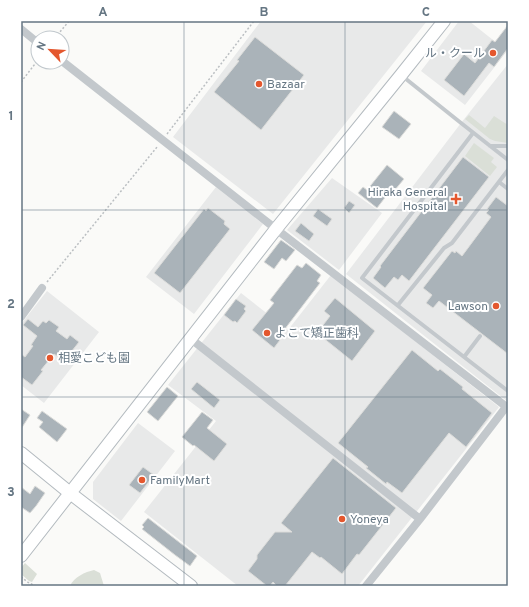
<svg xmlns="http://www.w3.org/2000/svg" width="529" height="607" viewBox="0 0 529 607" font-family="Overpass,'Noto Sans JP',sans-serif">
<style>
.built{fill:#e8e9e9}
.green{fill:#dadfd7}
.building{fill:#aab3b9;stroke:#dcdcda}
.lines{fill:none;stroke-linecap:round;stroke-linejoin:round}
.secondary-casing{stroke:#b3babf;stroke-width:14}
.path{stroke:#bbbfc2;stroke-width:1.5;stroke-dasharray:2 2;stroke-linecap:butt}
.lane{stroke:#c3c8cc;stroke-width:4}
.street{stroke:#c3c8cc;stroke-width:8}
.secondary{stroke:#fff;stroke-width:12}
.grid{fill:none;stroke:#657683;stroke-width:1;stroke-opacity:0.55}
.poi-dot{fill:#e4572e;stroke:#fff;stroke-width:1.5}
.labels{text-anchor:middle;stroke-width:4;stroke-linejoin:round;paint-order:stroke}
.poi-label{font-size:12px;fill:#657683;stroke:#fff;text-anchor:start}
.neatline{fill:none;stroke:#657683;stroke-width:1.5}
.grid-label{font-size:13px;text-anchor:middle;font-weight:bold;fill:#657683}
</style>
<rect width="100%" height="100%" fill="#fafaf8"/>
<path class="built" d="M261,21H427L273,214L173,137Z
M459,21H469L507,51L465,105L421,71Z
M508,64V402L346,274L461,123Z
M332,178L382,213L339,270L287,230Z
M216,187L263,224L194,314L146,277Z
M331,275L499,407L358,586H238L144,512L216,421L168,385L241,293L288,330Z
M47,291L99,332L44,403L21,385V324Z
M138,423L175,451L121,521L93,499V482Z"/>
<path class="green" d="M469,115L485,128L494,116L508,125V143L495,141L490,139L465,119Z
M474,143L494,158L491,162L497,167L490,176L465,156Z
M25,563L37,574L32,582L29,581L21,574V568Z
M94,570L100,573L104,586H70C74,577 85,572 94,570Z"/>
<path class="building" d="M508,25V48L494,67L489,63L464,96L444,80L464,54L475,63L492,40L495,42Z
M255,37L304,75L261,130L214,92L239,61L237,60Z
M394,111L411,124L399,139L382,127Z
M463,157L489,177L409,281L402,275L398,280L394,277L385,288L373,278L381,267L380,266Z
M387,165L404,179L389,197L387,195L377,208L358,193L363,187L367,190Z
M496,197L508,206V354L439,301L433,308L426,303L432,295L423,288L452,251L455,253L456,251L462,256L491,217L486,213L489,210L487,209Z
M349,201L355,205L349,213L344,208Z
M208,208L225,221L224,224L230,229L180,293L154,273L204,209L206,211Z
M318,209L332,219L327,226L313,216Z
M301,223L314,234L309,241L295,231Z
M281,240L295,250L286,261L282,258L274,269L264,262Z
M306,263L321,275L317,281L320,283L281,334L283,336L274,348L252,330L274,303L270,300L297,265L302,268Z
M335,298L375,331L352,361L317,333L330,316L324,311Z
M236,299L246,306L244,309L246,311L237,323L235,321L233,322L224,315Z
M28,319L38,327L43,321L46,323L49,320L59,327L56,331L67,339L70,335L79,342L64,361L54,354L41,370L43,371L32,385L21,377V354L25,357L33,346L31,345L37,336L23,325Z
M412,350L438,371L440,369L463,387L462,389L492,413L466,447L449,433L402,493L387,482L386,484L366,468L368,467L338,443Z
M197,382L220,400L214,408L191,389Z
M167,387L178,396L158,421L147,412Z
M21,409L30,415L21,429Z
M42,411L67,429L57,442L39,427L43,422L37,418Z
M202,412L213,420L207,428L227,444L214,461L194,445L193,446L182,437Z
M333,458L396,508L359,555L357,554L342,574L321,557L320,558L312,552L285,586H277L273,582L270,586H267L248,571L257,559V555L275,532H292L281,523Z
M143,467L154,475L140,493L129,485Z
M35,486L45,493L36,506L30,513L21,507V487L30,494Z
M148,518L197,556L190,566L175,555L142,529L144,527L142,525Z"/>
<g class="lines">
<defs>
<path id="secondary" d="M21,453L70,493L191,586
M21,556L276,229L401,75L444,21"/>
</defs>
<use href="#secondary" class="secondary-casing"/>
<path class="path" d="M55,38L69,21
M21,82L38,60
M167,134L254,21
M47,282L157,147
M21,577L29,583L36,586"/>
<path class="lane" d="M401,75L461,123L508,160
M473,133L362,278L508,391
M490,146H508
M499,182L508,189
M398,305L444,248L452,243L508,170
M464,357L480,336"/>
<path class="street" d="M21,29L38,43
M62,61L276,229L508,408
M21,317L42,288
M191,339L420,519
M366,586L420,519L506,407"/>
<use href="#secondary" class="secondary"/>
</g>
<path class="grid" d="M184,21V586M345,21V586M21,210H508M21,397H508"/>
<g class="poi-dot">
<circle cx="493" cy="53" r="4"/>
<circle cx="259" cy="84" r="4"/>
<path d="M454 193h4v4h4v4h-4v4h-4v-4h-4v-4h4z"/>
<circle cx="496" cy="306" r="4"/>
<circle cx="267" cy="333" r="4"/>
<circle cx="50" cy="358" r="4"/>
<circle cx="142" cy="480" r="4"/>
<circle cx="342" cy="519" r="4"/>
</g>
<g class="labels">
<g class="poi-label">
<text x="485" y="57" text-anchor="end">ル・クール</text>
<text x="267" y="88">Bazaar</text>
<text x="447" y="196" text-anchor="end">Hiraka General<tspan x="447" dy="14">Hospital</tspan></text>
<text x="488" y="310" text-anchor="end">Lawson</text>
<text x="275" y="337">よこて矯正歯科</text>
<text x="58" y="362">相愛こども園</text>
<text x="150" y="484">FamilyMart</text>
<text x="350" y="523">Yoneya</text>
</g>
</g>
<rect width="529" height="607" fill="none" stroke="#ffffff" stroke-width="44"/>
<g transform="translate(50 50) rotate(295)"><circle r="19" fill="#ffffff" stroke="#c1c8cd"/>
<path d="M0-3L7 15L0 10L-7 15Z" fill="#e4572e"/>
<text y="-6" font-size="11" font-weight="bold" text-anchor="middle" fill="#657683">N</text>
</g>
<rect x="22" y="22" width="485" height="563" class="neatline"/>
<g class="grid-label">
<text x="103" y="16">A</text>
<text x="264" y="16">B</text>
<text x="426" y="16">C</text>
<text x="11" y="120">1</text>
<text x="11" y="308">2</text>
<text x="11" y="496">3</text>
</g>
</svg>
